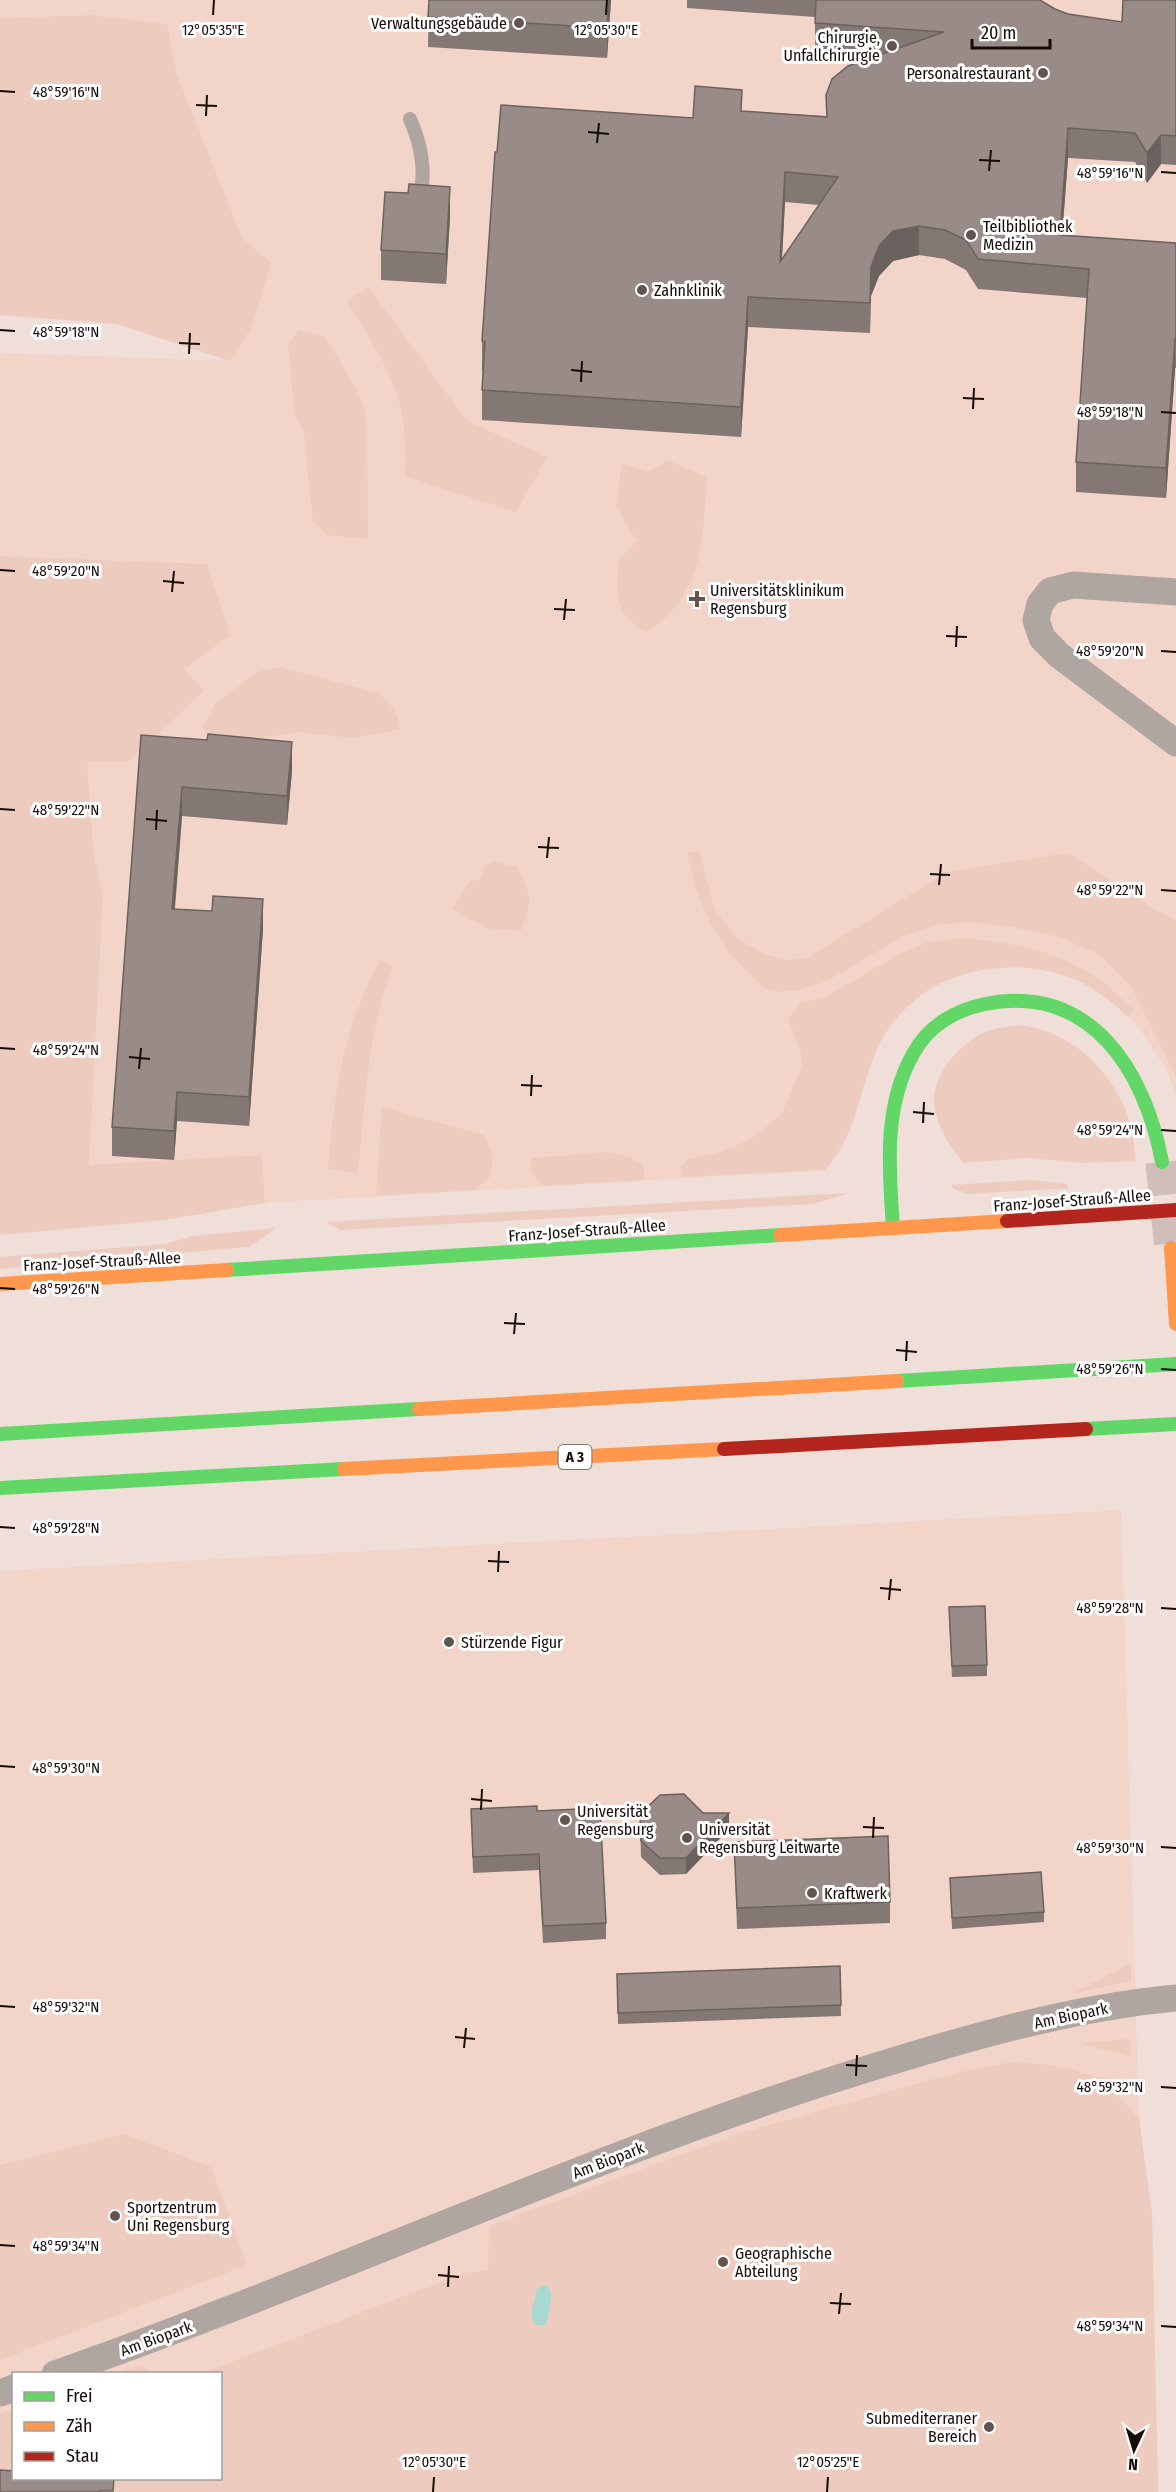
<svg xmlns="http://www.w3.org/2000/svg" width="1176" height="2492" viewBox="0 0 1176 2492" font-family="'Fira Sans Condensed',sans-serif">
<style>
.built{fill:#f2d4c9;fill-rule:evenodd}
.green{fill:#edcbbe}
.water{fill:#a7d9d0}
.lines{fill:none;stroke-linecap:round;stroke-linejoin:round}
.secondary-tunnel{stroke:#cfbeb9;stroke-width:33;stroke-dasharray:33 16;stroke-linecap:butt}
.lane{stroke:#afa5a1;stroke-width:14}
.street{stroke:#afa5a1;stroke-width:27}
.fast{stroke:#63d668;stroke-width:14}
.slow{stroke:#ff974d;stroke-width:14}
.jam{stroke:#b3261e;stroke-width:14}
.wall{fill:#847875;fill-rule:evenodd}
.shaded-wall{fill:#6b625f}
.building{fill:#998c88;stroke:#6b625f;stroke-width:1.5;fill-rule:evenodd}
.ticks{fill:none;stroke:#150b07;stroke-width:2}
.poi-dot{fill:#625550;stroke:#fff;stroke-width:2}
.labels{text-anchor:middle;stroke-width:6;stroke-linejoin:round;paint-order:stroke}
.shield{fill:#fff;stroke:#5b5451;stroke-width:1.5}
.shield-label{font-size:15px;font-weight:bold;fill:#150b07}
.poi-label{font-size:16px;fill:#150b07;stroke:#fff;text-anchor:start}
.street-label{font-size:16px;fill:#150b07;stroke:#fff}
.ticks-label{font-size:15px;text-anchor:middle;fill:#150b07;stroke:#fff;stroke-width:6;stroke-linejoin:round;paint-order:stroke}
</style>
<rect width="100%" height="100%" fill="#f0ded8"/>
<path class="built" d="M0,0H1176V1096L1166,1069L1137,1025L1107,997L1073,978L1043,970L1014,967L981,970L947,979L922,994L897,1018L881,1039L867,1073L853,1125L839,1154L825,1170L265,1203L262,1155L89,1166L103,895L94,856L87,762L203,692L183,670L207,564L0,556V353L230,361L271,263L242,238L177,75L167,24L92,15L0,18Z
M1121,1510L1139,2119L1152,2214L1158,2492H0V1571ZM14,2374H220V2478H14Z"/>
<path class="green" d="M92,15L167,24L177,75L242,238L271,263L252,326L230,361L117,324L0,315V18Z
M369,288L467,421L547,457L516,512L405,476C405,457 406,438 403,419C397,377 368,337 347,300Z
M299,330L324,336L355,386L364,407L367,430L368,539L327,535L313,521L304,433L295,414L288,344Z
M669,460L707,478C703,524 705,576 671,612C664,620 654,626 646,633C612,610 618,598 618,560L637,541L616,507L622,463L647,472Z
M0,556L207,564L230,635L184,669L204,691L128,762H87L94,856L103,895L89,1165L262,1155L265,1203L165,1220L0,1235Z
M279,667L375,692C389,699 398,713 400,729L354,738L298,732L236,742L217,737L202,728L216,703L259,671Z
M699,850L714,908L734,936L764,954L786,960L807,958L947,872L1068,853L1161,913L1176,920V1077L1131,986L1100,955L1060,937L1012,927L972,922L938,924L903,936L829,980L799,990L781,992L764,988L726,949L707,916L696,889L687,853Z
M493,861L517,867C533,897 532,899 521,931L486,928L453,909L469,882L481,878L485,866Z
M968,938C1036,946 1086,958 1134,1011L1128,1017C1112,1002 1094,986 1072,978C1005,952 915,973 881,1041C859,1085 858,1132 825,1170L681,1177L680,1167L688,1159L714,1154L749,1140L782,1114L802,1066L801,1053L788,1019L801,1003L827,996L896,956L928,942Z
M380,960L393,967C367,1033 365,1103 358,1173L328,1169C335,1091 342,1031 380,960Z
M1019,1025C1060,1030 1091,1052 1113,1086C1117,1094 1123,1102 1126,1111C1132,1127 1134,1144 1136,1161L1083,1163L1027,1158L963,1163C951,1147 939,1131 935,1110C929,1080 954,1050 979,1035C991,1028 1006,1027 1019,1025Z
M382,1107L484,1135L493,1155L490,1177L475,1190L376,1196Z
M608,1152L629,1157L643,1164L645,1180L543,1186L531,1170L532,1158Z
M1030,1180L1067,1184L1068,1188L969,1194L954,1189L950,1185Z
M849,1193L813,1204L340,1230L326,1222Z
M276,1228L249,1247L0,1269V1257L166,1244L192,1236Z
M1131,1963V1981L1074,1993Z
M1130,2039L1131,2057L1080,2043Z
M1012,2062L1052,2065L1102,2078L1139,2119L1152,2214L1158,2492H0V2413L13,2409L14,2478H220V2374L203,2373L465,2273L488,2270L489,2226L737,2134L959,2072Z
M125,2134L211,2167L247,2265L0,2360V2165Z
M142,2365L154,2373H117Z"/>
<path class="water" d="M546,2285C556,2292 548,2314 546,2325H536C527,2315 535,2302 537,2289Z"/>
<g class="lines">
<path class="secondary-tunnel" d="M1162,1162L1171,1248"/>
<path class="lane" d="M410,119C420,142 426,165 421,190"/>
<path class="street" d="M1176,592L1073,585L1050,591L1040,604L1036,620L1042,638L1060,656L1176,743
M55,2374C318,2282 570,2164 835,2079C946,2044 1060,2009 1176,1998
M0,2393L14,2388"/>
<path class="fast" d="M893,1228C889,1170 883,1107 913,1054C928,1026 955,1010 985,1004C1091,983 1145,1071 1162,1162
M227,1270L780,1235
M897,1381L1176,1364
M1086,1429L1176,1424
M0,1434L419,1409
M0,1488L344,1469"/>
<path class="slow" d="M780,1235L1007,1221
M1171,1248L1176,1324
M0,1284L227,1270
M419,1409L897,1381
M344,1469L724,1449"/>
<path class="jam" d="M1007,1221L1176,1210
M724,1449L1086,1429"/>
</g>
<path class="wall" d="M429,0H611L607,58L428,47Z
M687,0H1040L1055,9L1068,14L1122,22L1176,0V165L1161,164L1147,183L1135,162L1068,158L1062,235L1176,243V368H1175L1166,498L1076,492V462L1087,298L978,289L966,270L945,259L919,255L893,261L879,276L871,296L870,333L748,327L741,437L482,420V390L483,371H482V341L497,152L693,118L742,111L826,116V95L875,57L815,53V17L687,8ZM785,202L819,205L782,259Z
M450,217L446,284L381,280V250Z
M141,735L292,771L287,825L182,816L175,909L263,929L249,1126L177,1121L174,1160L112,1156V1127Z
M949,1618L987,1665V1676L952,1677Z
M471,1809L537,1811L606,1923V1939L543,1943L539,1870L473,1873Z
M703,1813L729,1829L686,1874L660,1875L641,1857L640,1814Z
M734,1842L890,1902V1923L737,1929Z
M950,1878L1044,1912V1922L952,1929Z
M840,1966L841,2016L618,2024L617,1974Z"/>
<path class="shaded-wall" d="M609,0H611L607,58V28Z
M1068,128V158L1060,264V235Z
M1161,135V164L1147,183V153Z
M785,172V202L780,292V262Z
M450,187V217L446,284V254Z
M919,226V255L893,261L879,276L871,296L870,333L871,267L879,246L893,231Z
M748,297V327L741,437V407Z
M1175,339V368L1166,498V468Z
M292,742V771L287,825V796Z
M182,787V816L172,938V909Z
M263,899V929L249,1126V1097Z
M177,1092V1121L174,1160V1131Z
M729,1813V1829L686,1874V1858Z"/>
<path class="building" d="M429,0H609L607,28L428,17Z
M816,0H1040L1055,9L1068,14L1122,22L1123,0H1176V136L1161,135L1147,153L1135,133L1068,128L1060,235L1176,243V338L1175,339L1166,468L1076,462L1089,269L978,259L966,240L945,230L919,226L893,231L879,246L871,267L870,303L748,297L741,407L482,390L485,342L482,341L495,152H497L501,105L693,118L695,86L742,90L741,111L827,117L826,95L832,79L848,66L944,32L815,23ZM785,172L838,177L780,262Z
M409,184L450,187L446,254L381,250L385,192L408,193Z
M208,734L292,742L287,796L182,787L172,909L212,911L213,896L263,899L249,1097L177,1092L174,1131L112,1127L141,735L207,740Z
M985,1606L987,1665L952,1666L949,1607Z
M684,1794L703,1813H729L686,1858H660L641,1841L640,1814L660,1795Z
M537,1806V1811L600,1808L606,1923L543,1926L539,1854L473,1857L471,1809Z
M888,1836L890,1902L737,1908L734,1842Z
M1041,1872L1044,1912L952,1918L950,1878Z
M840,1966L841,2005L618,2013L617,1974Z
M0,2470L14,2471V2478H114L113,2491H100L99,2492H0Z"/>
<path class="ticks" d="M213,15L214,0M606,15L607,0M0,91L15,92M196,105L217,106M206,116L207,95M588,132L609,134M597,143L599,123M979,160L1000,161M989,171L991,150M1161,172L1176,173M0,330L15,331M179,343L200,344M189,354L190,333M571,370L592,372M581,382L582,361M963,398L984,399M973,409L974,388M1161,412L1176,413M0,570L15,571M163,581L184,583M172,592L174,571M554,609L575,610M564,620L566,599M946,636L967,637M956,647L957,626M1161,651L1176,652M0,809L15,810M146,819L167,821M156,830L157,810M538,847L559,848M547,858L549,837M930,874L950,875M939,885L941,864M1161,890L1176,891M0,1048L15,1049M129,1057L150,1059M139,1069L141,1048M521,1085L542,1086M531,1096L532,1075M913,1112L934,1114M923,1123L924,1102M1161,1130L1176,1131M0,1288L15,1289M504,1323L525,1324M514,1334L516,1313M896,1350L917,1352M906,1361L907,1341M1161,1369L1176,1370M0,1527L15,1528M488,1561L509,1562M498,1572L499,1551M880,1588L901,1590M889,1600L891,1579M1161,1608L1176,1609M0,1766L15,1767M471,1799L492,1801M481,1810L482,1789M863,1827L884,1828M873,1838L874,1817M1161,1847L1176,1848M0,2006L15,2007M455,2037L475,2039M464,2048L466,2028M846,2065L867,2066M856,2076L857,2055M1161,2087L1176,2088M0,2245L15,2246M438,2275L459,2277M448,2287L449,2266M830,2303L851,2304M839,2314L841,2293M1161,2326L1176,2327M433,2492L434,2477M827,2492L828,2477"/>
<g class="poi-dot">
<circle cx="519" cy="23" r="6"/>
<circle cx="892" cy="46" r="6"/>
<circle cx="1043" cy="73" r="6"/>
<circle cx="971" cy="235" r="6"/>
<circle cx="642" cy="290" r="6"/>
<path d="M694 590h6v6h6v6h-6v6h-6v-6h-6v-6h6z"/>
<circle cx="449" cy="1642" r="6"/>
<circle cx="565" cy="1820" r="6"/>
<circle cx="687" cy="1838" r="6"/>
<circle cx="812" cy="1893" r="6"/>
<circle cx="115" cy="2216" r="6"/>
<circle cx="723" cy="2262" r="6"/>
<circle cx="989" cy="2427" r="6"/>
</g>
<g class="labels">
<rect class="shield" x="558.5" y="1445" width="33" height="24" rx="4.5"/>
<g class="shield-label">
<text x="575" y="1462">A 3</text>
</g>
<g class="poi-label">
<text x="507" y="29" text-anchor="end">Verwaltungsgebäude</text>
<text x="880" y="43" text-anchor="end">Chirurgie,<tspan x="880" dy="18">Unfallchirurgie</tspan></text>
<text x="1031" y="79" text-anchor="end">Personalrestaurant</text>
<text x="983" y="232">Teilbibliothek<tspan x="983" dy="18">Medizin</tspan></text>
<text x="654" y="296">Zahnklinik</text>
<text x="710" y="596">Universitätsklinikum<tspan x="710" dy="18">Regensburg</tspan></text>
<text x="461" y="1648">Stürzende Figur</text>
<text x="577" y="1817">Universität<tspan x="577" dy="18">Regensburg</tspan></text>
<text x="699" y="1835">Universität<tspan x="699" dy="18">Regensburg Leitwarte</tspan></text>
<text x="824" y="1899">Kraftwerk</text>
<text x="127" y="2213">Sportzentrum<tspan x="127" dy="18">Uni Regensburg</tspan></text>
<text x="735" y="2259">Geographische<tspan x="735" dy="18">Abteilung</tspan></text>
<text x="977" y="2424" text-anchor="end">Submediterraner<tspan x="977" dy="18">Bereich</tspan></text>
</g>
<g class="street-label">
<text transform="translate(1072 1200) rotate(-4)" y="6">Franz-Josef-Strauß-Allee</text>
<text transform="translate(587 1230) rotate(-4)" y="6">Franz-Josef-Strauß-Allee</text>
<text transform="translate(102 1261) rotate(-3)" y="6">Franz-Josef-Strauß-Allee</text>
<text transform="translate(1071 2015) rotate(-12)" y="6">Am Biopark</text>
<text transform="translate(608 2160) rotate(-21)" y="6">Am Biopark</text>
<text transform="translate(156 2338) rotate(-20)" y="6">Am Biopark</text>
</g>
</g>
<g class="ticks-label">
<text x="213" y="35">12°05'35"E</text>
<text x="606" y="35">12°05'30"E</text>
<text x="66" y="97">48°59'16"N</text>
<text x="1110" y="178">48°59'16"N</text>
<text x="66" y="337">48°59'18"N</text>
<text x="1110" y="417">48°59'18"N</text>
<text x="66" y="576">48°59'20"N</text>
<text x="1110" y="656">48°59'20"N</text>
<text x="66" y="815">48°59'22"N</text>
<text x="1110" y="895">48°59'22"N</text>
<text x="66" y="1055">48°59'24"N</text>
<text x="1110" y="1135">48°59'24"N</text>
<text x="66" y="1294">48°59'26"N</text>
<text x="1110" y="1374">48°59'26"N</text>
<text x="66" y="1533">48°59'28"N</text>
<text x="1110" y="1613">48°59'28"N</text>
<text x="66" y="1773">48°59'30"N</text>
<text x="1110" y="1853">48°59'30"N</text>
<text x="66" y="2012">48°59'32"N</text>
<text x="1110" y="2092">48°59'32"N</text>
<text x="66" y="2251">48°59'34"N</text>
<text x="1110" y="2331">48°59'34"N</text>
<text x="434" y="2467">12°05'30"E</text>
<text x="828" y="2467">12°05'25"E</text>
</g>
<rect x="12" y="2372" width="210" height="108" fill="#ffffff" stroke="#a19d9c" stroke-width="1.5"/>
<rect x="24" y="2392" width="30" height="9" fill="#63d668" stroke="#a19d9c" stroke-width="1.5"/>
<text x="66" y="2402" font-size="18" fill="#150b07">Frei</text>
<rect x="24" y="2422" width="30" height="9" fill="#ff974d" stroke="#a19d9c" stroke-width="1.5"/>
<text x="66" y="2432" font-size="18" fill="#150b07">Zäh</text>
<rect x="24" y="2452" width="30" height="9" fill="#b3261e" stroke="#a19d9c" stroke-width="1.5"/>
<text x="66" y="2462" font-size="18" fill="#150b07">Stau</text>
<g transform="translate(1134 2450) rotate(184)" stroke="#ffffff" stroke-width="4.5" paint-order="stroke">
<path d="M0-4.5L10 22L0 15L-10 22Z" fill="#150b07"/>
<text y="-9" font-size="16" font-weight="bold" text-anchor="middle" fill="#150b07">N</text>
</g>
<path d="M972 39v9h78v-9" fill="none" stroke="#150b07" stroke-width="3"/>
<text x="981" y="39" font-size="18" fill="#150b07" stroke="#ffffff" stroke-width="4.5" paint-order="stroke">20 m</text>
</svg>
